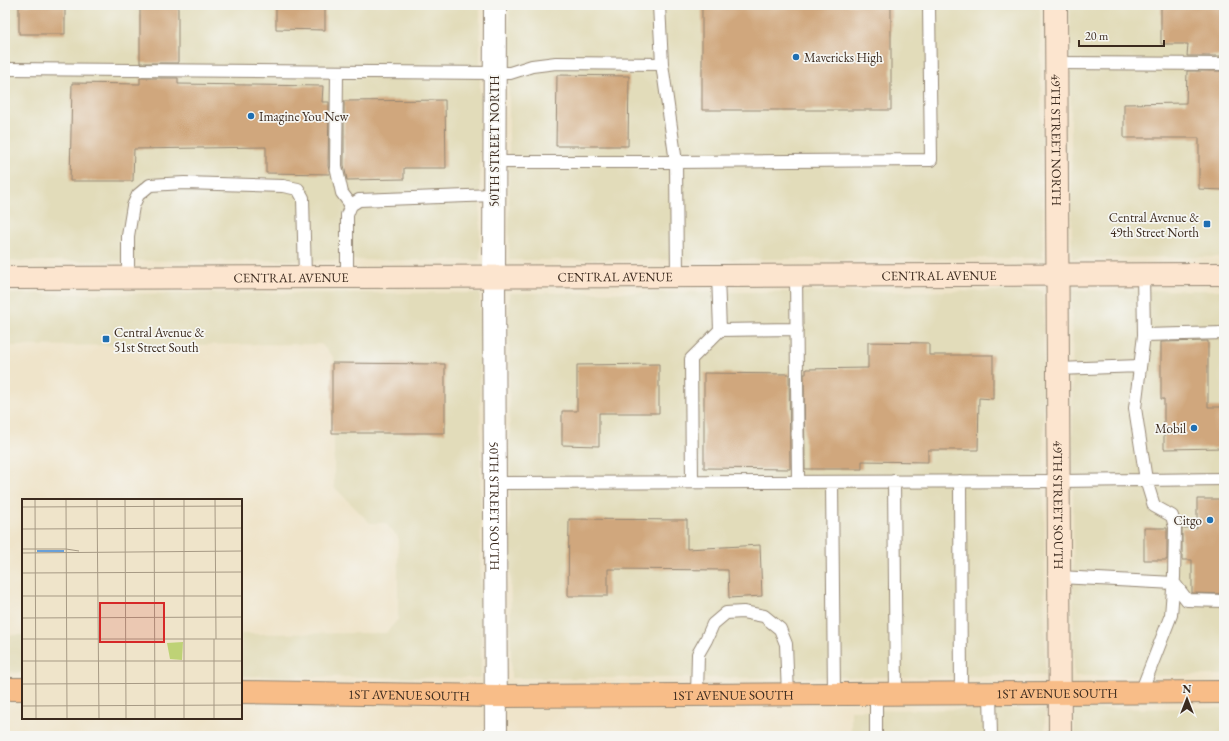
<svg xmlns="http://www.w3.org/2000/svg" width="1229" height="741" viewBox="0 0 1229 741" font-family="'EB Garamond',serif">
<style>
.built{fill:#e2dcba}
.building{fill:#d0a77d}
.lines{fill:none;stroke-linecap:round;stroke-linejoin:round}
.service-casing{stroke:#958774;stroke-width:14}
.minor-casing{stroke:#958774;stroke-width:24}
.secondary-casing{stroke:#958774;stroke-width:24}
.primary-casing{stroke:#958774;stroke-width:24}
.service{stroke:#fff;stroke-width:12}
.minor{stroke:#fff;stroke-width:22}
.secondary{stroke:#fce5cf;stroke-width:22}
.primary{stroke:#f8bd88;stroke-width:22}
.poi-dot{fill:#1f6fb2;stroke:#f6f6f2;stroke-width:1.5}
.labels{text-anchor:middle;stroke-width:3.5;stroke-linejoin:round;paint-order:stroke}
.poi-label{font-size:13px;fill:#3b2a1e;stroke:#f6f6f2;text-anchor:start}
.street-label{font-size:13px;fill:#3b2a1e;stroke:#f6f6f2}
.inset-river{fill:none;stroke:#6aa0d7;stroke-width:2}
.inset-road{fill:none;stroke:#a79a85;stroke-width:1}
.view{fill:#d62828;fill-opacity:0.15;stroke:#d62828;stroke-width:2}
.inset-edge{fill:none;stroke:#3b2a1e;stroke-width:2}
</style>
<rect width="100%" height="100%" fill="#f6f6f2"/>
<filter id="ink" filterUnits="userSpaceOnUse"><feTurbulence type="fractalNoise" baseFrequency=".025" numOctaves="2"/><feDisplacementMap in="SourceGraphic" scale="8" xChannelSelector="R" yChannelSelector="G"/><feConvolveMatrix kernelMatrix="1 2 1 2 8 2 1 2 1" color-interpolation-filters="sRGB"/></filter>
<filter id="wash" filterUnits="userSpaceOnUse"><feTurbulence type="fractalNoise" baseFrequency=".012" numOctaves="4" result="noise"/><feDisplacementMap in="SourceGraphic" scale="16" xChannelSelector="R" yChannelSelector="G"/><feGaussianBlur stdDeviation="0.9" result="paint"/><feColorMatrix in="noise" values="0 0 0 0 0 0 0 0 0 0 0 0 0 0 0 0 0 1.4 0 .05"/><feComposite in="paint" operator="in"/></filter>
<g filter="url(#wash)">
<rect width="100%" height="100%" fill="#efe4ca"/>
<path class="built" d="M5,5H480V260L5,261Z
M509,5H1040L1043,258L509,260Z
M1070,5H1224V257L1072,258Z
M1224,290V675L1074,676L1072,291Z
M1043,291L1045,676L683,678H511L509,293Z
M480,293L481,678L241,676V634L386,633L398,619V537L385,523H370L334,487V358L321,344L6,346L5,347V294Z
M5,632L8,635H23V673L5,672Z
M1224,708V736H1075L1074,709Z
M1045,709V736H851V710Z"/>
<g id="blocks">
<path class="building" d="M19,5H65V34H19Z
M140,5H178V63H140Z
M276,5H325V30L276,29Z
M702,5H891V110H702Z
M1161,5H1224V56H1187L1188,44H1161Z
M1187,71H1224V190L1199,189V138H1124V104L1186,103Z
M557,75L629,76L628,146H556Z
M140,78H178V84L323,86L322,102H329L328,166L330,174L266,173V147L134,149L133,181H70L72,83L140,84Z
M445,100L446,168H404V179L347,180L344,165V101Z
M1208,341V407H1224V448L1164,449V399H1161V342Z
M868,342L929,343V355H993V399L979,398L978,450H928V462L862,461V469H805L804,374H806V369L868,368Z
M332,363L445,364V433H332Z
M659,364V413H599V446L562,445V411H577V365Z
M704,373L789,374L790,469L704,468Z
M1197,499H1224V594L1192,593V560H1182V528H1197Z
M569,519L687,520V549L760,545L762,596L729,598L728,570L608,569V596H568Z
M1144,528H1167V560H1144Z"/>
</g>
</g>
<g filter="url(#ink)">
<use href="#blocks" fill-opacity="0" stroke="#958774" stroke-width="1"/>
<g class="lines">
<defs>
<path id="service" d="M659,5L662,64L676,162L931,160L929,5
M1056,63L1224,64
M5,69L495,73H510L532,66L556,63L662,64
M337,72L336,166L342,193L351,205
M494,162H676L677,276
M796,276L798,482
M128,277V236L133,206L138,195L150,185L184,183L283,186L298,189L303,198L305,277
M347,277V215L351,205L359,200L494,195
M720,330L797,329
M1144,335L1224,333
M1058,369L1140,366
M894,481L896,694
M960,481L961,694
M692,482L691,359L720,330L718,276
M832,482L834,694
M495,483L1059,481L1224,479
M1059,577L1174,583L1187,600L1224,601
M1141,692L1171,615L1174,577L1175,527L1172,516L1154,506L1146,480L1135,408L1144,335L1143,274
M990,693L991,736
M876,694V736
M697,695L698,654L706,640L713,624L726,613L743,612L764,616L780,629L786,644L788,695"/>
<g id="minor">
<path id="s1" d="M495,5L494,276L496,736"/>
</g>
<g id="secondary">
<path id="s2" d="M1056,5L1060,736"/>
<path id="s3" d="M5,278L718,276L1224,274"/>
</g>
<g id="primary">
<path d="M5,689H23"/>
<path id="s4" d="M241,692L496,696L1224,692"/>
</g>
</defs>
<use href="#service" class="service-casing"/>
<use href="#minor" class="minor-casing"/>
<use href="#secondary" class="secondary-casing"/>
<use href="#primary" class="primary-casing"/>
<use href="#service" class="service"/>
<use href="#minor" class="minor"/>
<use href="#secondary" class="secondary"/>
<use href="#primary" class="primary"/>
</g>
</g>
<g class="poi-dot">
<circle cx="796" cy="57" r="4"/>
<circle cx="251" cy="116" r="4"/>
<rect x="1203" y="220" width="8" height="8" rx="2"/>
<rect x="102" y="335" width="8" height="8" rx="2"/>
<circle cx="1194" cy="428" r="4"/>
<circle cx="1210" cy="520" r="4"/>
</g>
<g class="labels">
<g class="poi-label">
<text x="804" y="62">Mavericks High</text>
<text x="259" y="121">Imagine You New</text>
<text x="1199" y="222" text-anchor="end">Central Avenue &amp;<tspan x="1199" dy="15">49th Street North</tspan></text>
<text x="114" y="337">Central Avenue &amp;<tspan x="114" dy="15">51st Street South</tspan></text>
<text x="1186" y="433" text-anchor="end">Mobil</text>
<text x="1202" y="525" text-anchor="end">Citgo</text>
</g>
<g class="street-label">
<text dy="5" stroke="none"><textPath href="#s2" startOffset="135">49TH STREET NORTH</textPath></text>
<text transform="translate(494 141) rotate(-90)" y="5">50TH STREET NORTH</text>
<text dy="5" stroke="none"><textPath href="#s3" startOffset="934">CENTRAL AVENUE</textPath></text>
<text dy="5" stroke="none"><textPath href="#s3" startOffset="610">CENTRAL AVENUE</textPath></text>
<text dy="5" stroke="none"><textPath href="#s3" startOffset="286">CENTRAL AVENUE</textPath></text>
<text dy="5" stroke="none"><textPath href="#s2" startOffset="500">49TH STREET SOUTH</textPath></text>
<text dy="5" stroke="none"><textPath href="#s1" startOffset="501">50TH STREET SOUTH</textPath></text>
<text dy="5" stroke="none"><textPath href="#s4" startOffset="816">1ST AVENUE SOUTH</textPath></text>
<text dy="5" stroke="none"><textPath href="#s4" startOffset="168">1ST AVENUE SOUTH</textPath></text>
<text dy="5" stroke="none"><textPath href="#s4" startOffset="492">1ST AVENUE SOUTH</textPath></text>
</g>
</g>
<g transform="translate(22 499)">
<rect width="220" height="220" fill="#efe4ca"/>
<path d="M161,143L160,161L148,160L145,144Z" fill="#bed276"/>
<path class="inset-river" d="M15,52H42"/>
<path class="inset-road" d="M13,0L14,220M44,0L45,220M75,0L77,220M103,0L104,220M132,0L133,220M162,0V220M193,0L194,140M0,8L220,7M0,30L220,29M0,50H44L57,52M0,54L220,52M0,74L220,73M0,97H220M0,119L220,118M0,140H220M192,140V220M0,162H220M0,185L220,184M0,207L220,206"/>
<path class="view" d="M78,104H142V143H78Z"/>
<rect width="220" height="220" class="inset-edge"/>
</g>
<rect width="1229" height="741" fill="none" stroke="#f6f6f2" stroke-width="20"/>
<g transform="translate(1187 699)" stroke="#f6f6f2" stroke-width="3" paint-order="stroke">
<path d="M0-3L7 15L0 10L-7 15Z" fill="#3b2a1e"/>
<text y="-6" font-size="11" font-weight="bold" text-anchor="middle" fill="#3b2a1e">N</text>
</g>
<path d="M1079 40v6h85v-6" fill="none" stroke="#3b2a1e" stroke-width="2"/>
<text x="1085" y="40" font-size="12" fill="#3b2a1e" stroke="#f6f6f2" stroke-width="3" paint-order="stroke">20 m</text>
</svg>
